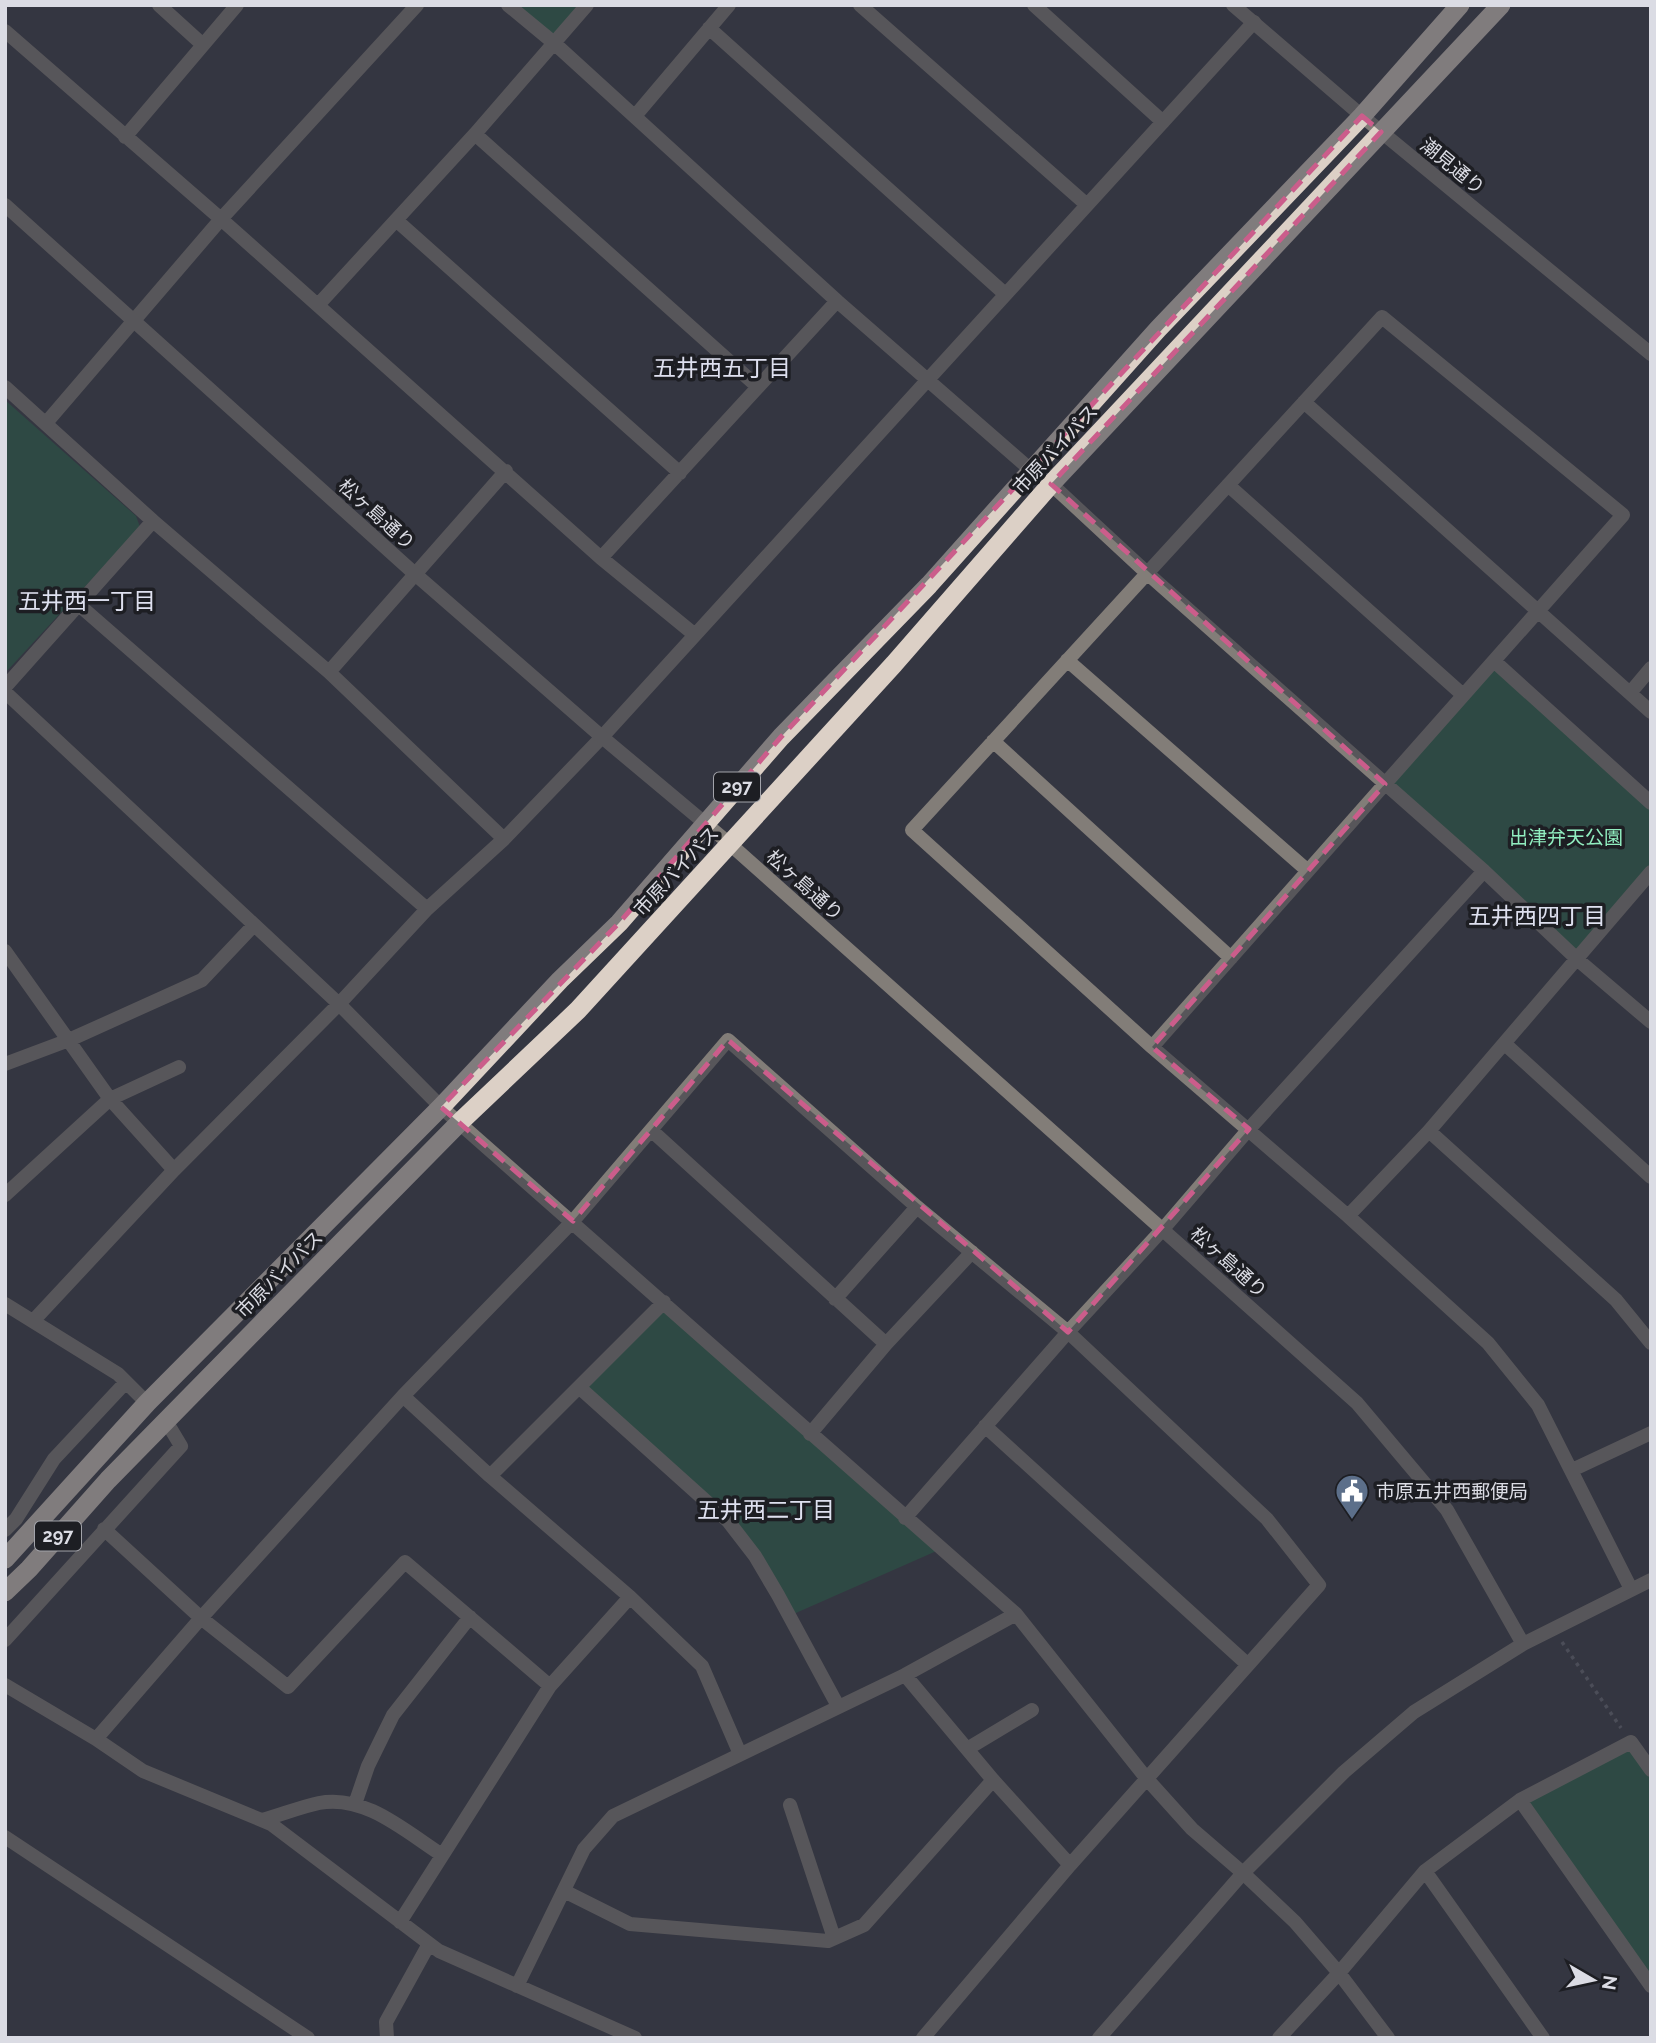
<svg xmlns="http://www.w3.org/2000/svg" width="1656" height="2043" viewBox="0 0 1656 2043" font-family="Raleway,'Noto Sans JP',sans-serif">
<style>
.green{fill:#266147}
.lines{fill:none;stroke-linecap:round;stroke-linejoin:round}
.path{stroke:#676973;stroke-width:3.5;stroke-dasharray:3.5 5;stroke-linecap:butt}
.minor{stroke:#827d78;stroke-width:14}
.tertiary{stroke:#827d78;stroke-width:14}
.trunk{stroke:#dcd0c6;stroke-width:19}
.marked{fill:none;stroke:#cb5d8b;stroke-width:5;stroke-dasharray:14 9;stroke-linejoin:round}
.labels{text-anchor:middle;stroke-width:7;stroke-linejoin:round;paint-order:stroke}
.shield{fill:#1d1e23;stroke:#a2a3aa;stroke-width:2}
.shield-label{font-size:18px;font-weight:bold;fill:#dbdce4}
.street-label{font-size:19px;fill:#dbdce4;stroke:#1d1e23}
.park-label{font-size:19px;fill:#91eec0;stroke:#1d1e23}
.poi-label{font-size:19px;fill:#dbdce4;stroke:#1d1e23;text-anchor:start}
.quarter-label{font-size:23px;fill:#dee0ef;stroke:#1d1e23}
</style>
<rect width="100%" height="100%" fill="#343641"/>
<path class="green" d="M511,5H587L554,43Z
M5,400L136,516L140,527L5,673Z
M1494,661L1651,803V875L1578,960L1385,784Z
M664,1302L941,1549L789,1616L755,1556L580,1388Z
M1631,1742L1651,1770V1986L1520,1800Z"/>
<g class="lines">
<path class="path" d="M1562,1642L1621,1728"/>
<path class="minor" d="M159,5L203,45
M508,5L554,43L837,301L1032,471
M860,5L1087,205
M1034,5L1163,122
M709,28L1005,294
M5,31L221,219L601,558L695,635
M635,116L729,5
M475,134L758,387
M125,137L237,5
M396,220L680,473
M318,305L475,134L587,5
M5,387L153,521L329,672L504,839
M1304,402L1651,712
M46,423L221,219L417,5
M1051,484L1147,573L1484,871L1578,960L1651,1022
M1228,485L1463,695
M601,558L837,301
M79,605L427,909
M1067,660L1308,871
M1494,661L1651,803
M329,672L506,471
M5,687L153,521
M5,692L339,1004L441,1107L1016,1614L1147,1779L1192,1829L1243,1873L1295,1922L1339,1973L1388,2038
M1630,693L1651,668
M993,741L1231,958
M5,951L110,1099L174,1170
M1505,1044L1651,1177
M1152,1047L1623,515L1382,317L912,830L1152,1047L1348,1216L1488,1343L1538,1405L1631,1589
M5,1064L69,1040L202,980L254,925
M651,1130L886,1344
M1429,1131L1616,1300L1651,1343
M5,1195L110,1099L179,1067
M1348,1216L1429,1131L1651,872
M835,1299L917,1207
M5,1304L118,1374L147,1403
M34,1320L174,1170L339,1004L427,909L504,839L602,737L1254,22
M580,1388L728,1521L755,1556L778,1595L838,1706
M403,1396L490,1476L630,1597L702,1666L740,1754
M985,1426L1247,1664
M810,1434L886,1344L972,1252
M1572,1470L1651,1433
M490,1476L664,1302
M905,1518L1068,1332L1163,1229L1249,1129L1484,871
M104,1529L201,1618L288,1687L405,1562L550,1686
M5,1530L16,1519L54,1459L126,1382
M5,1640L181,1446L166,1421
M905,1675L993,1780L1070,1865
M5,1685L96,1739L143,1771L271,1824L439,1951L635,2038
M96,1739L201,1618L403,1396L573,1221L728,1040L917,1207L1068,1332L1267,1519L1319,1585L1070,1865L923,2038
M967,1749L1032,1710
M1520,1800L1651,1986
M355,1804L368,1766L393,1715L470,1617
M790,1805L834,1938
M262,1820C281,1815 300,1807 319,1803C365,1794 406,1832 442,1855
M1425,1871L1543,2038
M564,1891L630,1924L828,1941L864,1925L993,1780
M400,1922L550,1686L630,1597
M517,1986L584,1849L613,1816L905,1675L1016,1614
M387,2038L386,2022L429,1944
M1279,2038L1339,1973L1425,1871L1520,1800L1631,1742L1651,1770"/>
<path class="tertiary" d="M1233,5L1362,116L1651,354
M5,205L415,574L602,737L731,845L1357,1403L1447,1510L1523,1644
M5,1837L308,2038
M1099,2038L1243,1873L1344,1772L1414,1712L1523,1644L1651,1580"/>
<path class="trunk" d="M5,1559L147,1403L441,1107L560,980L619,923L781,737L929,585L1158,329L1362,116L1460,5
M5,1592L29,1569L108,1480L266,1319L460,1122L578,1010L894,664L1051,484L1501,5"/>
</g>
<path d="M0 0H1656V2043H0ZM1362,116L1381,132L1051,484L1385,784L1152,1047L1249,1129L1068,1332L728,1040L573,1221L441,1107L619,923L781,737Z" fill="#343641" fill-opacity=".55" fill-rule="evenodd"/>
<path class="marked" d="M1362,116L1381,132L1051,484L1385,784L1152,1047L1249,1129L1068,1332L728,1040L573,1221L441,1107L619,923L781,737Z"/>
<defs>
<symbol id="civic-pin" viewBox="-11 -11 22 30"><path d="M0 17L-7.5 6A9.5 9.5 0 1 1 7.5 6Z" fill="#5c6f8a" stroke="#1d1e23"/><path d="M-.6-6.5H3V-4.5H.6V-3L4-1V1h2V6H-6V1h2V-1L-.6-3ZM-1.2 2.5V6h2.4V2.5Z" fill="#fff"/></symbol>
</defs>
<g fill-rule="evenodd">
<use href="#civic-pin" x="1333" y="1472" width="38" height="52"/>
</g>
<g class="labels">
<g class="shield">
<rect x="714" y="772.5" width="46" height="29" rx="5"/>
<rect x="35" y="1521.5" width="46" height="29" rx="5"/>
</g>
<g class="shield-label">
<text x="737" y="793">297</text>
<text x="58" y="1542">297</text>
</g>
<g class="street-label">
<text transform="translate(1453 166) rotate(39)" y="7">潮見通り</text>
<text transform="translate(1055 449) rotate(-47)" y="7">市原バイパス</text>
<text transform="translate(377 514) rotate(42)" y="7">松ヶ島通り</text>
<text transform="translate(676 871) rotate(-47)" y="7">市原バイパス</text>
<text transform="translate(805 885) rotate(42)" y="7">松ヶ島通り</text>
<text transform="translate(1229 1262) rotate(42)" y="7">松ヶ島通り</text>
<text transform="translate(279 1274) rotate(-45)" y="7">市原バイパス</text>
</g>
<g class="park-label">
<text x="1566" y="844">出津弁天公園</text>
</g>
<g class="poi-label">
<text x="1376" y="1498">市原五井西郵便局</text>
</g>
<g class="quarter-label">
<text x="722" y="376">五井西五丁目</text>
<text x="87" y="609">五井西一丁目</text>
<text x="1537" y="924">五井西四丁目</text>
<text x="766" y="1518">五井西二丁目</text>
</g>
</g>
<rect width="1656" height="2043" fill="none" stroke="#dbdce4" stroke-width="14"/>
<g transform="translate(1593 1980) rotate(99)" stroke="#1d1e23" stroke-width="5" paint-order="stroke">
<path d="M0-5L12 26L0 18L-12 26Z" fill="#dbdce4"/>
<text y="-10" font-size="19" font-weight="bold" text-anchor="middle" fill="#dbdce4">N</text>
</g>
</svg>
